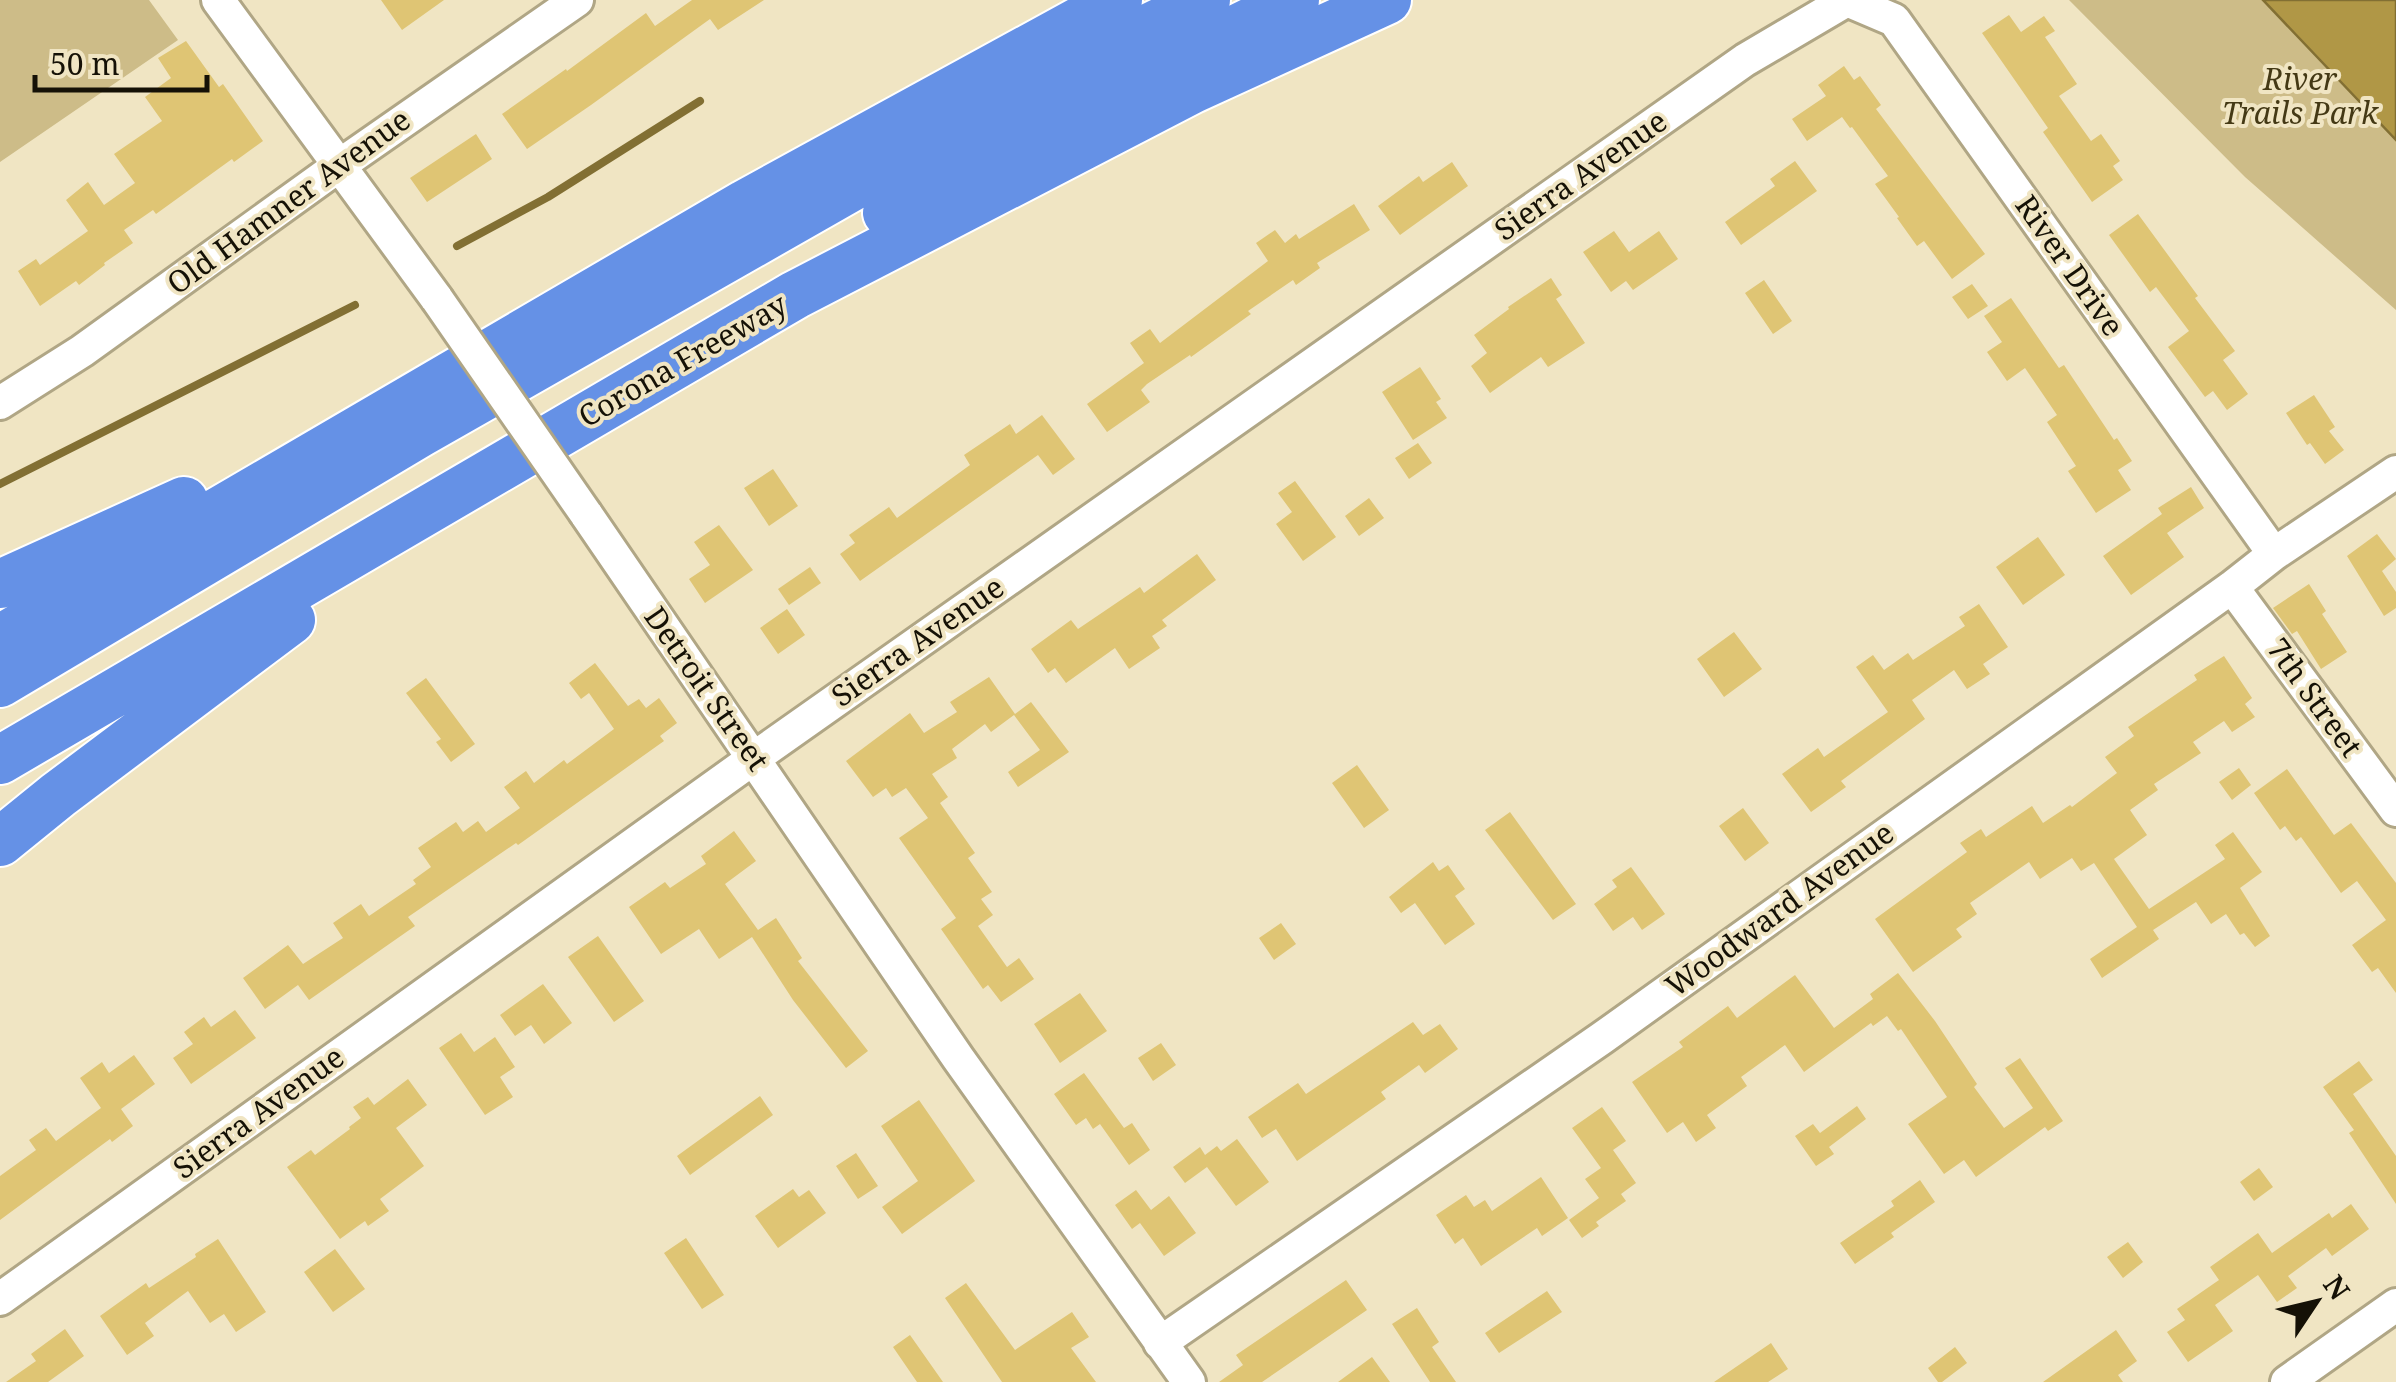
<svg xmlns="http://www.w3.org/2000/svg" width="2396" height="1382" viewBox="0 0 2396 1382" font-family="'Noto Serif',serif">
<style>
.green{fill:#cdbc88}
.water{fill:#b09746;stroke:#826f33;stroke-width:2.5}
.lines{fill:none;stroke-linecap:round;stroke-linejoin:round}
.stream{stroke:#826f33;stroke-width:8}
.building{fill:#dfc574}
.minor-casing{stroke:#b0a685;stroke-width:38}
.highway-casing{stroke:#fff;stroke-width:52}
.minor{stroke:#fff;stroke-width:32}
.highway{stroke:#6591e6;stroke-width:48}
.minor-bridge-casing{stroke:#b0a685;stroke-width:38;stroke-linecap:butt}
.minor-bridge{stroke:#fff;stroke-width:32}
.labels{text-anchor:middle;stroke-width:8;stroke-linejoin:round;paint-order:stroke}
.park-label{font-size:30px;font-style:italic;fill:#443915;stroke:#f0e5c3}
.street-label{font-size:30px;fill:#151106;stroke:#f0e5c3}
</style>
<rect width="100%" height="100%" fill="#f0e5c3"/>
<path class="green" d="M0,0H149L178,40L0,162Z
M2069,0H2396V310L2245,177Z"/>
<path class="water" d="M2263,0H2396V140Z"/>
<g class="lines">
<path class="stream" d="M457,246L548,197L700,101
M0,484L355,305"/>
</g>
<path class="building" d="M381,0H444L402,30Z
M692,0H764L718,30L710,19L591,105L527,149L502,114L566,69L567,71L646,13L655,26Z
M2009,15L2021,32L2044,16L2055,31L2045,37L2077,84L2059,96L2091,141L2101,134L2120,161L2113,166L2123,180L2092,202L2043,132L2048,128L1982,33Z
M186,41L219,87L223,84L263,141L234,162L232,159L156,214L153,210L124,230L133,243L104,263L105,265L79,285L76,281L40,306L18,271L36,259L40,265L88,231L66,200L88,182L104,205L135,183L114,154L162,121L145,97L171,78L158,58Z
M1844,66L1854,80L1860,76L1881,105L1876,109L1985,254L1952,279L1924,241L1917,246L1897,218L1899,217L1875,184L1888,176L1852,127L1850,128L1842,117L1807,141L1792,119L1826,96L1818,85Z
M476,134L492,159L427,202L410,178Z
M1795,161L1817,191L1741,245L1725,222L1775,186L1770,179Z
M1452,162L1468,186L1400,235L1378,206L1419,176L1423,182Z
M1354,204L1370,230L1317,263L1320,268L1296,285L1293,280L1248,311L1251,314L1191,357L1190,355L1147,384L1141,390L1150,402L1107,432L1087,404L1144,363L1130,343L1150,329L1160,343L1268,261L1256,243L1275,230L1285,243L1296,234L1299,239Z
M2138,214L2198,296L2195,298L2235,351L2223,360L2248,394L2227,410L2213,391L2205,397L2168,347L2189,331L2156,287L2150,292L2109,235Z
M1614,231L1629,252L1659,231L1678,259L1633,290L1626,281L1611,292L1583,252Z
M1551,278L1562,295L1556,299L1585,343L1548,367L1541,357L1490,393L1471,366L1487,353L1474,335L1509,309L1508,307Z
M1764,280L1792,321L1773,334L1745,293Z
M1972,284L1988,306L1968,319L1952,297Z
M2011,298L2059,368L2064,365L2114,440L2117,438L2132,461L2118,470L2131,490L2096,513L2068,471L2076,466L2047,422L2057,415L2025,368L2007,381L1987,352L2002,342L1984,316Z
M1420,367L1441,399L1436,402L1447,418L1413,440L1382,392Z
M2314,395L2335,427L2329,431L2344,450L2325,464L2310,443L2307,445L2286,413Z
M1042,415L1075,459L1053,475L1038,455L860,581L840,554L855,543L849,535L889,507L897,518L970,465L964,455L1010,424L1016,434Z
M1418,443L1432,463L1409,479L1395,458Z
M773,469L798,506L769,526L744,488Z
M1295,481L1336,537L1303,561L1276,524L1292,512L1278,493Z
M2191,487L2204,508L2167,533L2184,557L2131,595L2103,556L2162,514L2158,508Z
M1369,498L1384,518L1359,536L1345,516Z
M719,525L753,570L705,603L689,579L710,565L694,542Z
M2377,534L2396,559L2382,571L2396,592V608L2384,616L2347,556Z
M2038,537L2065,575L2023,605L1996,567Z
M1197,554L1216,580L1162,620L1167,626L1152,636L1160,648L1129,669L1115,648L1066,683L1055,668L1048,673L1031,649L1071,620L1078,629L1140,587L1144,593Z
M810,567L821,583L789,605L778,589Z
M2309,584L2326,611L2322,614L2347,652L2321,669L2297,631L2292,634L2273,608Z
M1979,604L2008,647L1983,664L1990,674L1967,689L1954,670L1912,700L1925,719L1841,781L1846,787L1811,812L1782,774L1818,748L1824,757L1888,712L1856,667L1873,655L1884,670L1908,653L1913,660L1965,626L1959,617Z
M787,609L805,635L778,654L760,628Z
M1734,632L1762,669L1724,697L1697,659Z
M2224,656L2252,698L2245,704L2255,717L2232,732L2224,721L2193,742L2201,753L2154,784L2158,790L2130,810L2147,835L2114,859L2149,909L2225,859L2215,845L2233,832L2262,872L2240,888L2270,936L2255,947L2244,933L2240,935L2226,914L2211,924L2196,902L2153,930L2159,939L2102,978L2090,959L2137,927L2094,863L2081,871L2072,858L2040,879L2029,862L1970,903L1977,914L1956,929L1962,937L1913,972L1875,919L1967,852L1960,843L1981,829L1986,837L2032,806L2043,823L2070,805L2072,807L2117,773L2105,757L2134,736L2128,727L2197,680L2194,675Z
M595,663L628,706L639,699L646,708L659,698L677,723L660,736L664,741L518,845L516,843L408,917L415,926L309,1000L298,985L265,1009L243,978L288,945L303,964L343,938L333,923L361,904L369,916L416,884L413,880L431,867L418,848L456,822L463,832L478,821L486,832L520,808L504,787L526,771L534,783L564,760L567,764L614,729L589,693L581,699L569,683Z
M989,677L1015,714L1031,702L1069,752L1018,787L1008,772L1040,750L1014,715L991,732L985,724L952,749L957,758L932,774L948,797L940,803L975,853L968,858L992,892L981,899L993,915L978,926L1007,967L1019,958L1034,979L1001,1002L988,985L983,989L941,929L956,918L899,838L928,818L906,788L892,797L886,788L873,797L846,761L910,713L924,733L957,712L950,702Z
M426,678L475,744L451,762L436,742L441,739L406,693Z
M1357,765L1389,810L1364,828L1332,783Z
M2239,768L2251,785L2232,800L2219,782Z
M2287,769L2334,835L2351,823L2396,883V993L2378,968L2372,972L2352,945L2386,920L2357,881L2341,893L2301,837L2296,841L2285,826L2280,830L2254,793Z
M1743,808L1769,843L1745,861L1719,826Z
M1510,812L1576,904L1553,920L1485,830Z
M734,831L756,861L725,884L758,930L776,918L802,958L798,961L868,1051L846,1068L793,1000L752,937L719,959L699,929L661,954L629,907L665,882L670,888L706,864L701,856Z
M1433,862L1439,871L1448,865L1465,889L1455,896L1475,924L1445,945L1415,903L1401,913L1389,897Z
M1631,867L1665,914L1642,930L1633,917L1613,931L1594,904L1617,887L1612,880Z
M1281,923L1296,944L1274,960L1259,938Z
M598,936L644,1001L614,1022L568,957Z
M1898,973L1935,1021L1977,1084L1974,1087L2004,1128L2033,1108L2005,1068L2020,1058L2063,1121L2048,1131L2045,1127L1976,1177L1964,1160L1944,1174L1908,1124L1947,1097L1901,1029L1898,1031L1887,1016L1873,1026L1871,1023L1804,1072L1785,1045L1741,1077L1747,1086L1707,1115L1716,1128L1696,1142L1683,1122L1667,1133L1632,1082L1683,1047L1679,1042L1728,1006L1737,1018L1795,975L1834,1028L1873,999L1870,994Z
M543,984L572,1023L544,1044L531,1025L515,1036L500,1015Z
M1080,993L1107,1031L1060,1063L1034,1024Z
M235,1010L256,1038L191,1084L173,1058L193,1044L184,1032L204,1017L211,1027Z
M1413,1022L1423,1035L1440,1024L1458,1049L1425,1073L1419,1065L1381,1092L1386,1099L1297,1161L1276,1129L1262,1138L1248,1117L1298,1083L1306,1094Z
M461,1033L474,1052L495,1037L515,1067L500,1077L513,1097L485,1115L439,1048Z
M1161,1043L1176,1065L1153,1081L1138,1058Z
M134,1055L155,1084L121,1109L133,1126L112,1142L110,1139L0,1220V1176L36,1150L29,1140L46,1128L56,1141L101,1108L80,1078L102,1062L109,1073Z
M2359,1061L2373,1080L2353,1094L2396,1156V1204L2349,1133L2354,1130L2323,1087Z
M1084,1073L1124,1128L1132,1123L1150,1150L1129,1165L1100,1124L1093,1129L1086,1118L1076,1125L1054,1094Z
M408,1079L427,1105L396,1128L424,1166L380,1199L389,1211L368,1226L365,1221L340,1239L287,1167L311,1150L315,1155L350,1129L349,1127L361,1118L353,1107L368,1097L374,1105Z
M760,1096L773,1115L690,1175L677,1156Z
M919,1100L975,1181L902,1234L882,1207L918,1181L881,1126Z
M1857,1106L1866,1119L1829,1147L1834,1154L1816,1166L1795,1136L1813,1124L1820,1133Z
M1602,1107L1626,1141L1613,1150L1636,1183L1621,1194L1626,1201L1596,1222L1599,1226L1582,1238L1569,1220L1599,1198L1585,1179L1601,1168L1572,1128Z
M1237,1139L1269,1182L1236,1206L1207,1167L1185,1183L1173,1167L1200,1147L1205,1155L1217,1146L1221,1151Z
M856,1153L878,1186L858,1199L836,1166Z
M2259,1168L2273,1187L2254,1201L2240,1182Z
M1541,1177L1568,1218L1542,1236L1537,1228L1481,1266L1463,1238L1455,1244L1436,1215L1466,1195L1474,1207L1485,1200L1492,1211Z
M1920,1180L1935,1202L1891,1233L1894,1237L1855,1264L1840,1243L1894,1206L1891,1201Z
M793,1189L799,1197L809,1190L826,1213L778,1248L755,1216Z
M1136,1190L1151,1210L1169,1196L1196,1233L1164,1256L1140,1223L1132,1229L1115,1205Z
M2351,1204L2369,1229L2332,1256L2326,1248L2288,1276L2297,1288L2277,1302L2258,1275L2215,1305L2233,1331L2188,1362L2167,1332L2185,1320L2177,1309L2219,1280L2210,1267L2258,1233L2272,1253L2329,1213L2332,1218Z
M686,1238L724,1295L702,1309L664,1253Z
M218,1239L266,1312L236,1332L224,1314L210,1323L188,1291L145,1323L154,1336L127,1355L100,1316L146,1283L149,1288L196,1257L195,1254Z
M2128,1242L2143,1262L2123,1278L2107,1257Z
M335,1249L365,1289L333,1312L304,1272Z
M1346,1280L1367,1310L1262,1382H1219L1243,1365L1236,1355Z
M966,1283L1015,1350L1072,1312L1089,1337L1071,1348L1096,1382H1002L945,1298Z
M1547,1291L1562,1312L1499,1353L1485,1333Z
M1417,1308L1439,1342L1432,1347L1456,1382H1430L1392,1324Z
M65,1329L84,1356L48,1382H6L36,1361L31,1354Z
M2116,1330L2137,1361L2118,1375L2123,1382H2043Z
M910,1335L943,1382H917L893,1347Z
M1771,1343L1788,1369L1768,1382H1714Z
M1955,1347L1967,1363L1942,1382H1938L1928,1368Z
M1372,1357L1390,1382H1338Z"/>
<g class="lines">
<defs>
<path id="minor" d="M218,0L437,299
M1847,0L1894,20L2274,554
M0,403L82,351L340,165L577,0
M586,514L958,1058L1189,1382
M2232,587L2396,810
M0,1299L754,758L1745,60L1847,0
M1160,1343L1602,1038L2232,587L2274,554L2396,472
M2287,1382L2396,1305"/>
<path id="highway" d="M887,213L1054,119L1295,0
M0,584L184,501
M0,639L745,204L1118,0
M0,683L420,433L1027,87L1206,0
M0,760L795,295L1193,89L1387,0
M0,842L58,795L291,620"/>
</defs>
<use href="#minor" class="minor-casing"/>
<use href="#highway" class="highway-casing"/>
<use href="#minor" class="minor"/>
<use href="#highway" class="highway"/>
<defs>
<path id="minor-bridge" d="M437,299L586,514"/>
</defs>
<use href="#minor-bridge" class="minor-bridge-casing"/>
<use href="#minor-bridge" class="minor-bridge"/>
</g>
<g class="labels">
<g class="park-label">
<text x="2300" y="90">River<tspan x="2300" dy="34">Trails Park</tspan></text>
</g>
<g class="street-label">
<text transform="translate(1581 176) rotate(-35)" y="10">Sierra Avenue</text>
<text transform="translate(289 202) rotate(-36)" y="10">Old Hamner Avenue</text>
<text transform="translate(2069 266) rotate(55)" y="10">River Drive</text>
<text transform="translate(683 361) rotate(-30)" y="10">Corona Freeway</text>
<text transform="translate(918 642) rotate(-35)" y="10">Sierra Avenue</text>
<text transform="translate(706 689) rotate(55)" y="10">Detroit Street</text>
<text transform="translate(2314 698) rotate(54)" y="10">7th Street</text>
<text transform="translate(1780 910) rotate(-36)" y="10">Woodward Avenue</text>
<text transform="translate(259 1113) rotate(-36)" y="10">Sierra Avenue</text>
</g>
</g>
<g transform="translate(2316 1302) rotate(55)" stroke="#f0e5c3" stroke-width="8" paint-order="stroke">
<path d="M0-8L18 38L0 25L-18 38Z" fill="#151106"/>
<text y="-15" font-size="28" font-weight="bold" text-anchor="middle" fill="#151106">N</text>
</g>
<path d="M35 75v15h172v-15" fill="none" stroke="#151106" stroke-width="5"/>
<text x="50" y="75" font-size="30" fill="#151106" stroke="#f0e5c3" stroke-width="8" paint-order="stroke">50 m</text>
</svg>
